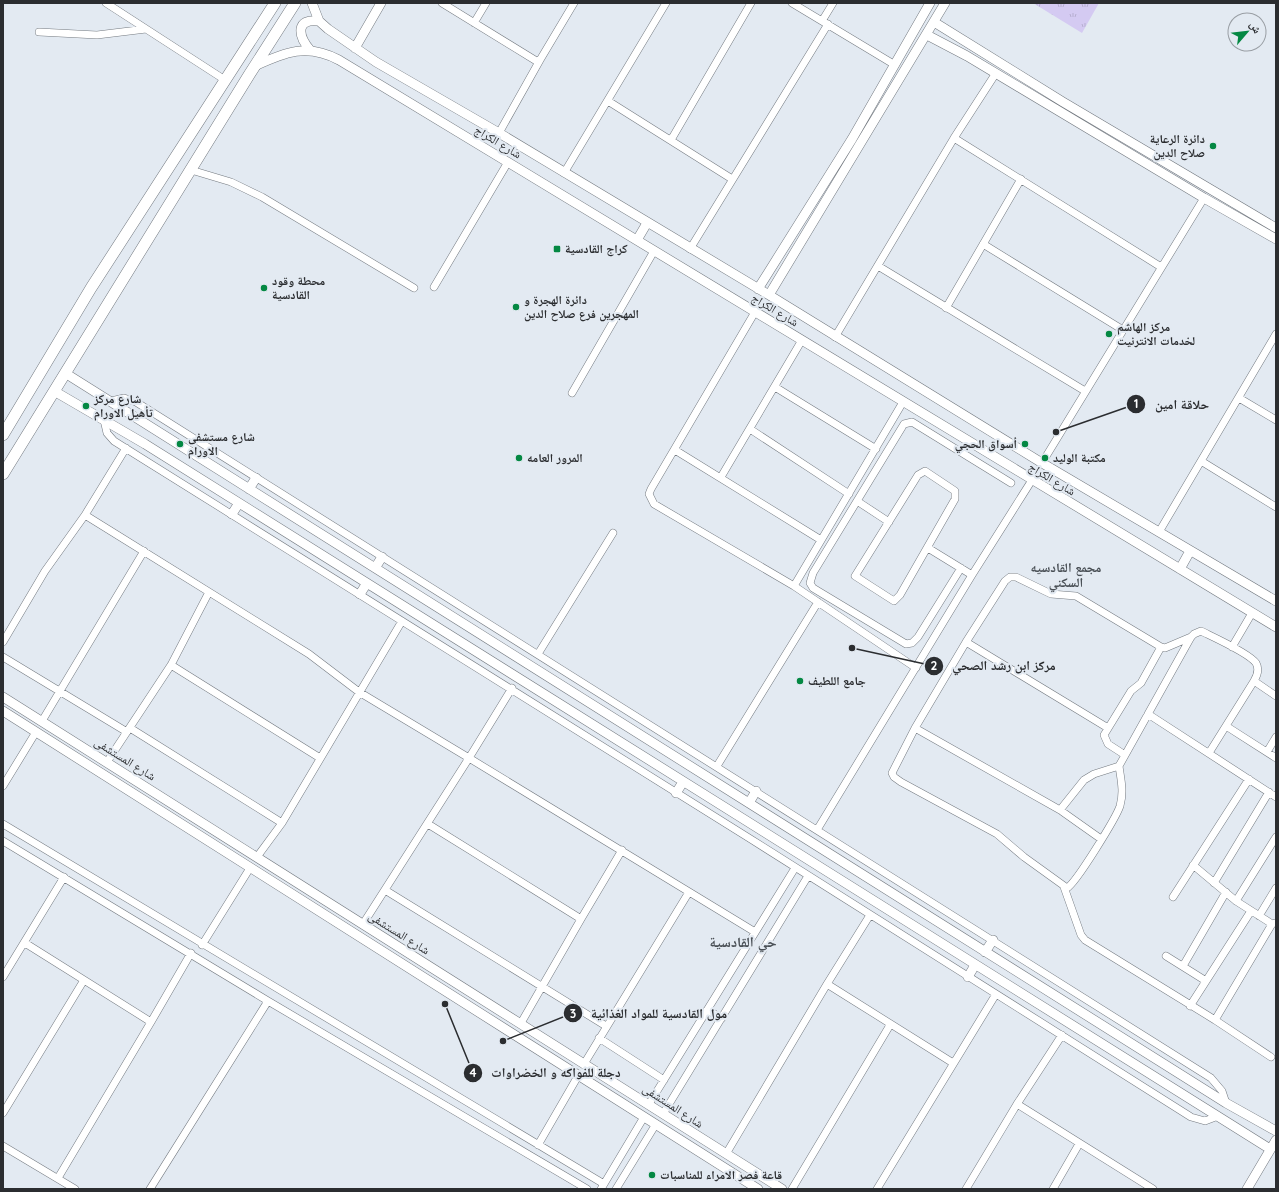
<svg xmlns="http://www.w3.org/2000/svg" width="1279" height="1192" viewBox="0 0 1279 1192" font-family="Quicksand,'Noto Naskh Arabic',sans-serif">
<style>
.grass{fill:url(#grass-tufts)}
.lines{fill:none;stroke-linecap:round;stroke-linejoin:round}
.minor-casing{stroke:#747a81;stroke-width:8}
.tertiary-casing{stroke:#747a81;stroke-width:10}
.primary-casing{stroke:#747a81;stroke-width:12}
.minor{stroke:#fff;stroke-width:7}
.tertiary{stroke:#fff;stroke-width:9}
.primary{stroke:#fff;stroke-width:11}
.poi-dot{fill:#048843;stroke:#e3eaf2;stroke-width:1.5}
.labels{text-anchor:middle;stroke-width:4;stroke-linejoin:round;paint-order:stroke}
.poi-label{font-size:12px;font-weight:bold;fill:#2b2d30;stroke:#e3eaf2;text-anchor:start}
.street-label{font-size:12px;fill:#2b2d30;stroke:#e3eaf2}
.neighbourhood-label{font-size:13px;font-weight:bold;fill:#494f55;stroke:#e3eaf2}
.quarter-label{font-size:14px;font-weight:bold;fill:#494f55;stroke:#e3eaf2}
.leader{fill:none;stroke:#2b2d30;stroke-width:1.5}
.callout-dot{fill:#2b2d30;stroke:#e3eaf2;stroke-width:1.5}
.mark-label{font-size:12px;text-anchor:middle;font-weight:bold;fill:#fff}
.callout-label{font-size:13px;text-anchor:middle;font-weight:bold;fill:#2b2d30;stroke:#e3eaf2;stroke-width:4;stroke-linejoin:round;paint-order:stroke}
</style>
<defs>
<pattern id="grass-tufts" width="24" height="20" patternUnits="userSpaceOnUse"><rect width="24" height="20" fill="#d4caf2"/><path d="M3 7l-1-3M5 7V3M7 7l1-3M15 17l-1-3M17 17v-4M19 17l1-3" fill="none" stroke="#b6aed0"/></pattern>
</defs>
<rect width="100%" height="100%" fill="#e3eaf2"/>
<path class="grass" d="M1033,3H1099L1082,33Z"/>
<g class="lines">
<defs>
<path id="minor" d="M106,3L225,80
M442,3L538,62
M792,3L895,65
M822,21L833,3
M474,23L486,3
M39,32L97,35L146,29
M608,101L732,179
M499,133L540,60L574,3
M954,138L1161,267
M671,140L751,3
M191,170L231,182L262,197L414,288
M564,173L666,3
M983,244L1123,330
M690,249L828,24
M878,266L1085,391
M434,287L508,162
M946,308L1021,179
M755,312L651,489L649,494L654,504L794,586L903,402
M835,337L954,138L996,73
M775,387L876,449
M572,393L654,251
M1239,398L1276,420
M111,401L124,398L136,402L1211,1078L1222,1091L1226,1103
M104,420L107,433L114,441C474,665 833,890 1191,1117L1205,1121L1218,1116
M750,429L849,494
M675,450L821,540
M1201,461L1276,507
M1042,463L1204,198
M925,471L955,491V499L900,595L894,601L855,576L918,475Z
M721,477L802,340
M857,501L889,522
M85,515L309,654L359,692L469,758L363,924
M1159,532L1276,334
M928,548L972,575
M961,568L918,637L912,643L906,644L813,588L810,583L813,573L904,424L912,422L1011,483
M794,586L916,668
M3,642L45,571L85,515L126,448
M966,642L1108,728
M1232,647L1252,613
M538,654L613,533
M3,657L127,732
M171,665L320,758
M1254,681L1276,696
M512,688L469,758L755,932
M1148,714L1276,797
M42,721L144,551
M1226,726L1276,758
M130,728L282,823
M915,728L1060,810L1101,839
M1267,752L1276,737
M1125,755L1108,744L1104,735L1131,691L1141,683L1161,647
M107,762L171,665L209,592
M717,766L818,602
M1119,766C1121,780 1124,792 1120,806C1116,818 1076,883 1067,888L1024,857L997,834L901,782L894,777L892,773L915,728L966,642L1005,581L1010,577H1016L1051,594L1076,596L1161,647L1165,648L1191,637
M3,786L36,732
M1060,810L1084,780L1094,774L1119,766L1191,637L1194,634L1201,631C1213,637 1249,653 1256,663C1260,670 1257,676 1254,681L1209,753
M3,824L604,1184
M428,824L581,919L521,1023
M817,830L972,575L1032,480
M3,841L268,1001L587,1189
M257,857L282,823L402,621
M1193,865L1236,901L1272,924L1275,923
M1214,883L1269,792
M1064,887L1081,935L1085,940L1215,1020L1271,1057
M385,890L606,1026
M1173,897L1249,779
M1236,901L1276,837
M1259,916L1276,888
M581,919L622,850
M25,943L151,1022L191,953
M202,945L250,868
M1166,956L1206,981
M1183,966L1226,892
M3,977L64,877
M827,984L953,1063
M1190,1006L1251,911
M707,1010L722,1018
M1215,1020L1272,924
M599,1038L664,1080
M584,1064L689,892
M649,1104L795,868
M1017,1104L1153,1189
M3,1113L84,980
M663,1114L808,876
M538,1145L578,1076
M3,1146L75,1189
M726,1154L827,984L870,915
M58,1178L151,1022
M150,1189L268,1001
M601,1189L644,1117
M616,1189L656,1124
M792,1189L890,1025
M877,1189L996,994
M966,1189L1017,1104L1062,1035
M1053,1189L1079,1144"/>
<path id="tertiary" d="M312,3L319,21L328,29L376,62L499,133L769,295L1042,463L1276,601
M934,22L1063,102L1276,228
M927,35L967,56L1204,198L1276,239
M355,48L381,3
M310,50C298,36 295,18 319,21
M255,66C285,52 307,43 339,60L1276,627
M637,240L647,223
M758,289L852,139L930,3
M769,295L945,3
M65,373L1226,1103L1276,1131
M54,391L145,444L1270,1149
M249,489L256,478
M232,514L239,503
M375,568L382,557
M1180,569L1190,551
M360,594L367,583
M3,697L782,1189
M3,711L758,1189
M676,793L683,782
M749,803L756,791
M985,952L993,940
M968,977L975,965
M1247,1189L1276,1140"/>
<path id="primary" d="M3,435L91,288L275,3
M3,474L249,75L295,3"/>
</defs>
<use href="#minor" class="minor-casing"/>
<use href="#tertiary" class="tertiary-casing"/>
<use href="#primary" class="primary-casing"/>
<use href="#minor" class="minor"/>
<use href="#tertiary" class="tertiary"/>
<use href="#primary" class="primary"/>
</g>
<g class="poi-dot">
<circle cx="1213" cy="146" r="4"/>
<rect x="553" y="245" width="8" height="8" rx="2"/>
<circle cx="264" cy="288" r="4"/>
<circle cx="516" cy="307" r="4"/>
<circle cx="1109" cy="334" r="4"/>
<circle cx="86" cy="406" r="4"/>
<circle cx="180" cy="444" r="4"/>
<circle cx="1025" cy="444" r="4"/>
<circle cx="519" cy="458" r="4"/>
<circle cx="1045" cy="458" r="4"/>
<circle cx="800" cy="681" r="4"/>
<circle cx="652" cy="1175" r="4"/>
</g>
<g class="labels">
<g class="poi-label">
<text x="1205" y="143" text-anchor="end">دائرة الرعاية<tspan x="1205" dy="14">صلاح الدين</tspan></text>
<text x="565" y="253">كراج القادسية</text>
<text x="272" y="285">محطة وقود<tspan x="272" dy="14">القادسية</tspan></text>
<text x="524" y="304">دائرة الهجرة و<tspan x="524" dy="14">المهجرين فرع صلاح الدين</tspan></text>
<text x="1117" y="331">مركز الهاشم<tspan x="1117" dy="14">لخدمات الانترنيت</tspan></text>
<text x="94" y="403">شارع مركز<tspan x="94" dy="14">تأهيل الاورام</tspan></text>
<text x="188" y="441">شارع مستشفى<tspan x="188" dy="14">الاورام</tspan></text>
<text x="1017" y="448" text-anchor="end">أسواق الحجي</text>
<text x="527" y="462">المرور العامه</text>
<text x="1053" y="462">مكتبة الوليد</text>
<text x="808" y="685">جامع اللطیف</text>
<text x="660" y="1179">قاعة فصر الامراء للمناسبات</text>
</g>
<g class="street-label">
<text transform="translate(498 142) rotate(31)" y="4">شارع الكراج</text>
<text transform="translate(775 310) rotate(31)" y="4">شارع الكراج</text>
<text transform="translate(1052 479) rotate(31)" y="4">شارع الكراج</text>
<text transform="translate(125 759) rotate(32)" y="4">شارع المستشفى</text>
<text transform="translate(399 933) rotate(32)" y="4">شارع المستشفى</text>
<text transform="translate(673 1106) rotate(33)" y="4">شارع المستشفى</text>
</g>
<g class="neighbourhood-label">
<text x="1066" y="572">مجمع القادسيه<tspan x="1066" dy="15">السكني</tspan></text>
</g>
<g class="quarter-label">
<text x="743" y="947">حي القادسية</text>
</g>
</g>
<path class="leader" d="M1056 432L1136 404M852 648L934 666M503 1041L573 1013M445 1004L473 1073"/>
<g class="callout-dot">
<circle cx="1056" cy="432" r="4"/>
<circle cx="852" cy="648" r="4"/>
<circle cx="503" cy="1041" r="4"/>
<circle cx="445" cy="1004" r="4"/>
<circle cx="1136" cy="404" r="10"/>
<circle cx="934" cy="666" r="10"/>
<circle cx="573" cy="1013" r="10"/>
<circle cx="473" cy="1073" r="10"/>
</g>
<g class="mark-label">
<text x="1136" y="408">1</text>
<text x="934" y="670">2</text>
<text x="573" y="1018">3</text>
<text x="473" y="1077">4</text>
</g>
<g class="callout-label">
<text x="1182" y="409">حلاقة امين</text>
<text x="1004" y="670">مركز ابن رشد الصحي</text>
<text x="659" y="1018">مول القادسية للمواد الغذائية</text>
<text x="556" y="1077">دجلة للفواكه و الخضراوات</text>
</g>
<rect width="1279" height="1192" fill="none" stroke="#2b2d30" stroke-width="8"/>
<g transform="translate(1247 32) rotate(62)"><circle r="19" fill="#e3eaf2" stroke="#999ea4"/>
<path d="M0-3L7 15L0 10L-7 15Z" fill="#048843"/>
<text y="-6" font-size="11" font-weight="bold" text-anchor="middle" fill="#2b2d30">ش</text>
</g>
</svg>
